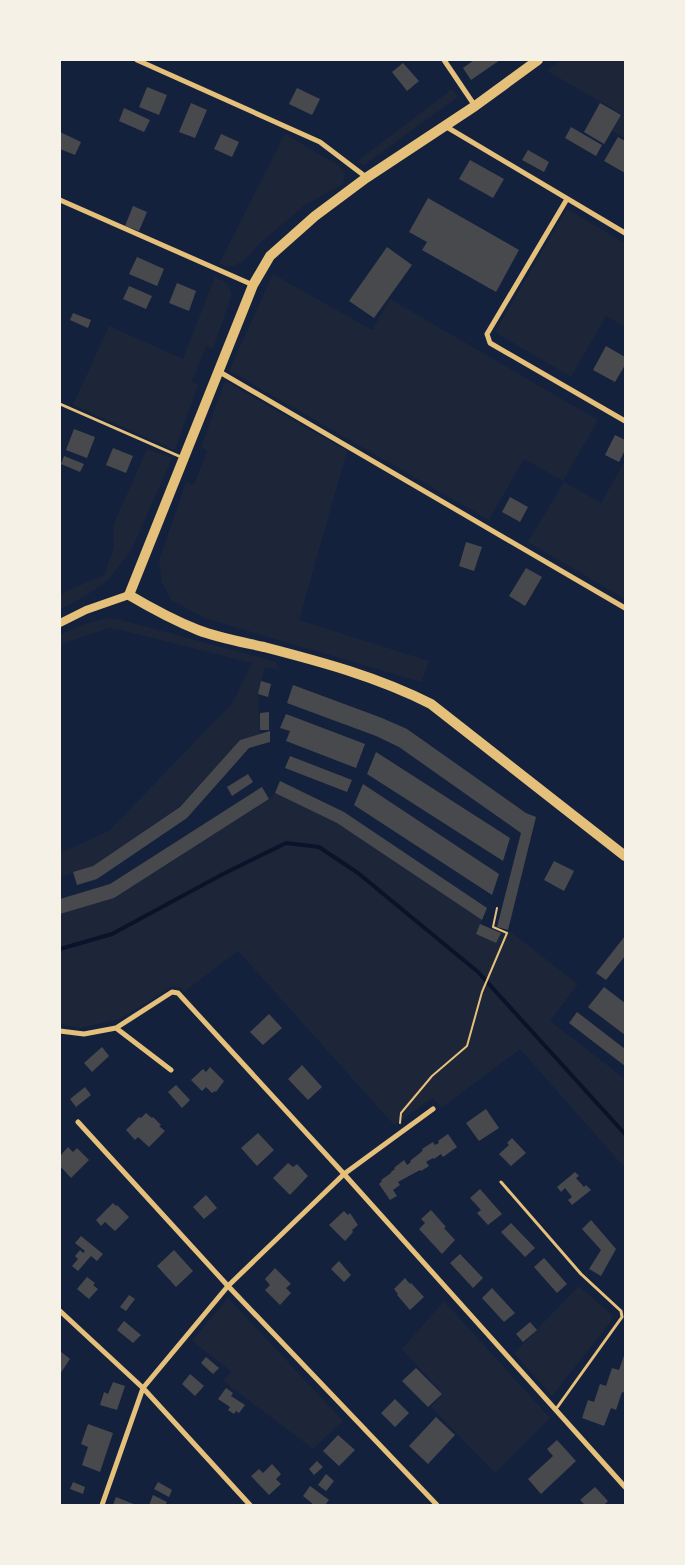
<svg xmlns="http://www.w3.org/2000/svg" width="685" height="1565" viewBox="0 0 685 1565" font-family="Rubik,sans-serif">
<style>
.green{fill:#1d2539}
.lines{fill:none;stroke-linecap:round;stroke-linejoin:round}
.stream{stroke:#0b132b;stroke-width:4}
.building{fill:#48494c}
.path{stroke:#e5c07b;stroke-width:2}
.service{stroke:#e5c07b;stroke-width:3}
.minor{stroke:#e5c07b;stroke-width:5}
.tertiary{stroke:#e5c07b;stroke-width:8}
.primary{stroke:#e5c07b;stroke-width:10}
</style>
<rect width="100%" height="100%" fill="#14213d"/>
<path class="green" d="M562,60H625V138L612,131L622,114L547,71Z
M452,89L458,97L364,165L356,162Z
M285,134L339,166L345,174L343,184L305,205L258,245L241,264V262L230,267L219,264Z
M567,209L625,243V327L606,316L571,377L495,332Z
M273,274L372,330L390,299L598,420L563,481L524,459L489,520L242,378L229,371Z
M215,277L227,283L232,294L213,349L206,346L192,382L198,385L175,450L73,405L109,326L183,359Z
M225,381L347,451L299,620L429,661L421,682L204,618L171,600L162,582L159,561L186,482L194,485L207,451L201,447Z
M147,449L172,458L131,551L109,579L84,597L60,609V594L104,575L114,547L113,526Z
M625,461V599L528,542L564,482L601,503Z
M109,618L121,620L276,662L279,670L265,667L258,694L260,734L240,740L179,807L93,866L60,877V853L109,831L233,702L252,663L117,629L109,628L65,643L60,647V635L87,623Z
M275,793L337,823L482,920L476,934L496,943L501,933L508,930L578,984L550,1021L625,1079V1168L520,1049L441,1108L433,1098L394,1125L238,951L184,992L181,988L173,986L120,1019L80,1028L60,1024V914L114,898L269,799Z
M579,1286L612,1315V1320L552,1396L514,1353Z
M228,1298L343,1421L313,1449L223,1381L231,1371L192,1341Z
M444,1301L550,1418L495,1473L431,1407L443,1394L402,1349Z"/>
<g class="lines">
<path class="stream" d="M60,949L112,934L223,874L286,843L319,847L358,873L478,972L625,1134"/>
</g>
<path class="building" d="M474,60H500L471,80L463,68Z
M403,63L419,81L407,91L392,72Z
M147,87L167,95L159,115L139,107Z
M297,88L320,99L312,115L289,104Z
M191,103L207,110L195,138L179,132Z
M600,103L621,115L604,144L584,132Z
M124,108L150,120L144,132L119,121Z
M571,127L602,145L596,156L565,138Z
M60,132L81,142L75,155L60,149Z
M221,134L239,142L232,157L214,149Z
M618,137L625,141V173L604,161Z
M528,150L549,162L544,172L522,160Z
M470,160L504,179L493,198L459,179Z
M428,198L519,250L496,292L422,250L427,242L409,232Z
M133,206L147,212L139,231L125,226Z
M387,247L412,265L374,318L349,301Z
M137,257L164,269L157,286L129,274Z
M177,283L196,291L189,311L169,303Z
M129,286L152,296L146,309L123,299Z
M73,313L91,320L88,328L70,320Z
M606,346L625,357V365L615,382L593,370Z
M74,429L95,437L87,458L66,450Z
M615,435L625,440V450L619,462L605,455Z
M113,448L133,456L126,473L106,465Z
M64,456L84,464L80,472L61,464Z
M510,497L528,507L520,522L502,512Z
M466,542L482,547L474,571L459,566Z
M526,568L542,577L525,606L509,596Z
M261,681L271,684L268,697L258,694Z
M293,685L382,718L407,729L526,813L536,817L508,930L497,927L521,833L399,747L376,736L287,703Z
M269,712V730H260V713Z
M286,714L365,744L356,768L286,741L290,731L280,728Z
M270,731V742L249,748L187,818L97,879L77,885L73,872L93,866L180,807L240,740Z
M376,752L510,838L503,861L367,774Z
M290,756L352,780L347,792L285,768Z
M248,774L253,782L232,796L227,787Z
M280,781L344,812L487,908L482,920L337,823L275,793Z
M363,784L499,874L492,895L354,805Z
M262,787L269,799L114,898L60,914V899L110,884Z
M554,861L574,871L564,891L544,880Z
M480,924L501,933L496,943L476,934Z
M625,936V956L606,980L596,973Z
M604,987L625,1003V1035L588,1007Z
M577,1012L625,1049V1066L569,1023Z
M269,1014L282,1028L263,1045L250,1032Z
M102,1047L109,1056L92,1072L84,1063Z
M302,1065L322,1087L308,1100L288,1079Z
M210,1067L224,1081L216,1092L215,1091L212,1093L206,1087L202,1091L191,1080L203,1069L206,1072Z
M176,1085L190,1100L182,1108L168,1092Z
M85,1087L91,1095L76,1107L70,1099Z
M486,1109L499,1128L479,1141L466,1123Z
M146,1113L152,1118L153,1117L161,1125L159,1126L165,1131L149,1147L138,1137L135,1140L126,1130L139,1117L141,1118Z
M258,1133L274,1150L257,1166L241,1148Z
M448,1134L457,1147L443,1157L441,1154L434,1159L433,1158L426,1162L429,1166L421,1171L420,1170L398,1182L400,1185L393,1190L397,1196L390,1200L379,1184L382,1181L381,1180L391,1173V1172L395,1169L394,1168L404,1160L407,1165L411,1162L410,1161L420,1153L423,1150L422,1149L433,1142L435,1145L439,1143L438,1141Z
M512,1138L526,1153L511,1166L499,1154L509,1145L507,1143Z
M68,1147L73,1152L77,1148L89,1160L71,1178L60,1166V1156Z
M288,1163L293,1167L297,1164L308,1176L290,1195L273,1178Z
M575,1172L579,1176L576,1178L584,1187L586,1185L591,1190L572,1205L568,1200L572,1197L565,1188L561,1192L557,1187Z
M480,1189L502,1214L488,1225L477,1213L481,1210L470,1198Z
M206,1195L217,1208L204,1219L193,1207Z
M113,1203L116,1206L117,1205L129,1217L115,1231L105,1222L101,1226L96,1220Z
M431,1210L446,1227L444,1228L455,1240L442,1254L419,1229L425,1223L421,1219Z
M344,1211L348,1215L350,1213L358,1225L352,1230L353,1232L345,1241L329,1225Z
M591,1220L616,1249L601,1276L589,1269L601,1250L582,1229Z
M511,1223L535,1248L525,1257L501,1232Z
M81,1236L103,1254L97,1261L91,1256L78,1271L72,1266L78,1259L75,1256L80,1250L83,1253L85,1251L75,1243Z
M174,1250L193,1271L176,1287L157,1266Z
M460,1254L483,1278L473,1288L450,1263Z
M544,1258L567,1284L557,1293L534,1267Z
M339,1261L351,1275L344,1282L331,1269Z
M275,1268L291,1284L286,1288L291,1293L280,1305L265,1290L270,1285L265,1279Z
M87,1277L95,1283L93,1285L98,1289L89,1299L77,1289Z
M405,1278L410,1284L411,1283L424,1297L410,1310L397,1295L398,1294L394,1289Z
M492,1288L515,1313L504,1322L482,1298Z
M129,1295L135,1299L126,1311L120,1307Z
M124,1321L141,1335L133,1343L117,1330Z
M530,1322L537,1330L523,1342L516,1334Z
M60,1351L70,1359L60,1374Z
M625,1353V1393L622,1392L616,1410L611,1408L604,1426L582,1418L588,1400L594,1402L600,1384L606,1386L612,1368L619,1370Z
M206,1357L219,1368L213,1374L201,1363Z
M416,1368L442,1394L428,1407L402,1381Z
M190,1374L204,1386L195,1396L182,1384Z
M113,1382L125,1386L117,1410L100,1405L104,1392L108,1394Z
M226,1388L233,1393L231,1396L245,1405L239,1413L236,1411L234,1414L228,1410L230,1407L218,1399Z
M395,1399L409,1413L395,1427L381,1413Z
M436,1417L455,1435L428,1464L409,1446Z
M88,1424L113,1433L100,1472L82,1465L88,1447L81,1444Z
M338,1435L355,1450L339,1466L323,1451Z
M557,1440L576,1461L541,1494L528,1479L553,1456L547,1449Z
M317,1461L323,1467L314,1475L309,1469Z
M272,1464L281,1474L276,1479L281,1484L269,1495L251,1476L259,1469L263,1473Z
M326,1474L334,1481L326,1491L318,1485Z
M73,1482L85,1487L83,1494L70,1489Z
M158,1482L172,1490L169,1497L154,1489Z
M310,1486L329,1500L325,1505H314L303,1496Z
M595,1487L608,1501L604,1505H585L580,1500Z
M153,1495L167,1502L165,1505H149Z
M116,1497L136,1505H113Z"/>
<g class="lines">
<path class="path" d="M400,1123L401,1113L432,1076L467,1046L482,992L507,933L493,927L497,908"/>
<path class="service" d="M60,404L181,457
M501,1182L581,1274L621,1311L622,1317L556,1409"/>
<path class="minor" d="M137,60L320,142L366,177
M444,60L475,106
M445,126L625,233
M567,199L487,334L490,343L625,421
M60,200L253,285
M218,371L625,608
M116,1028L171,1070
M60,1031L84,1034L116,1028L172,992L178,993L344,1174L625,1487
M78,1122L228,1286L437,1505
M60,1311L143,1388L250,1505
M102,1505L143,1388L228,1286L344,1174L433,1109"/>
<path class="tertiary" d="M60,623L86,610L129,595"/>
<path class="primary" d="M538,60L475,106L366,178L315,216L270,256L253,285L129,595C151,608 173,620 198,630C219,638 242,642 264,647C322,662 378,677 431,704L625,856"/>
</g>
<rect width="685" height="1565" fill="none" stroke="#f6f1e7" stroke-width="122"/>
</svg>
